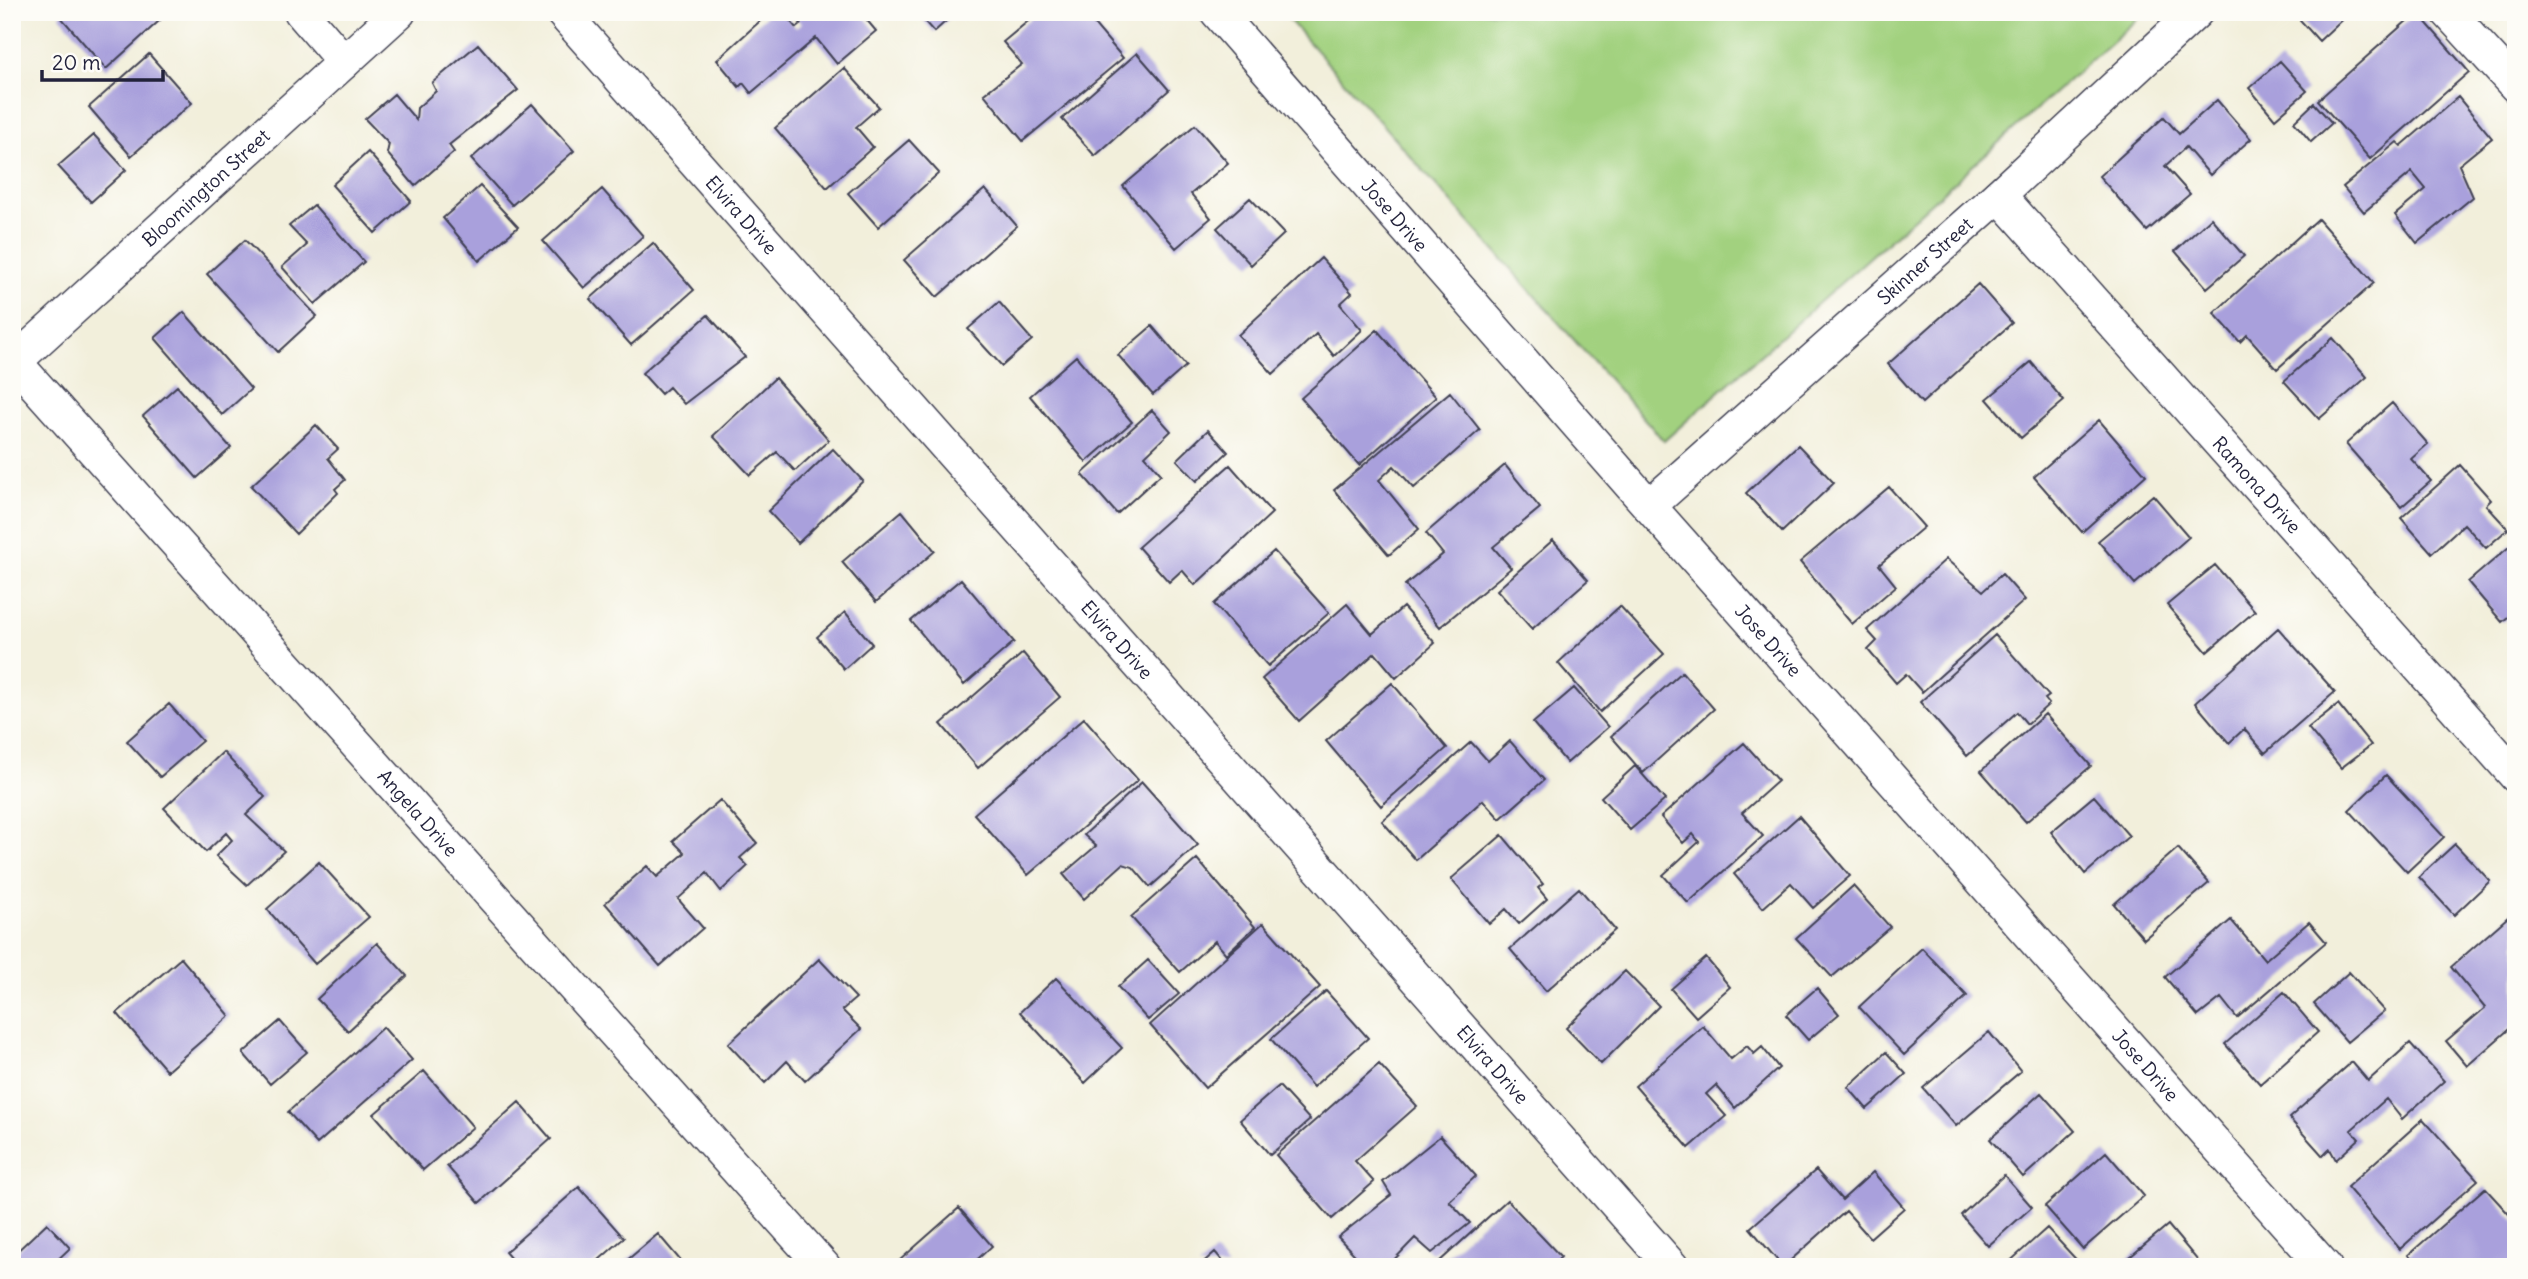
<svg xmlns="http://www.w3.org/2000/svg" width="2528" height="1279" viewBox="0 0 2528 1279" font-family="Delius,sans-serif">
<style>
.green{fill:#a2d17f;stroke:#627a5d;stroke-width:2}
.building{fill:#a9a0dc}
.lines{fill:none;stroke-linecap:round;stroke-linejoin:round}
.minor-casing{stroke:#414153;stroke-width:36}
.minor{stroke:#fff;stroke-width:33}
.labels{text-anchor:middle;stroke-width:5;stroke-linejoin:round;paint-order:stroke}
.street-label{font-size:19px;fill:#22223b;stroke:#fdfcf7}
</style>
<rect width="100%" height="100%" fill="#fdfcf7"/>
<filter id="ink" filterUnits="userSpaceOnUse"><feTurbulence type="fractalNoise" baseFrequency=".0143" numOctaves="2"/><feDisplacementMap in="SourceGraphic" scale="14" xChannelSelector="R" yChannelSelector="G"/><feConvolveMatrix kernelMatrix="1 2 1 2 8 2 1 2 1" color-interpolation-filters="sRGB"/></filter>
<filter id="wash" filterUnits="userSpaceOnUse"><feTurbulence type="fractalNoise" baseFrequency=".00686" numOctaves="4" result="noise"/><feDisplacementMap in="SourceGraphic" scale="28" xChannelSelector="R" yChannelSelector="G"/><feGaussianBlur stdDeviation="1.57" result="paint"/><feColorMatrix in="noise" values="0 0 0 0 0 0 0 0 0 0 0 0 0 0 0 0 0 1.4 0 .05"/><feComposite in="paint" operator="in"/></filter>
<g filter="url(#wash)">
<rect width="100%" height="100%" fill="#f2efdb"/>
<path class="green" d="M1282,12H2145L1664,441Z"/>
<g id="blocks">
<path class="building" d="M64,12H169L106,69L60,16Z
M770,12H783L796,28L801,24L795,16L799,12H860L876,31L837,64L816,38L751,93L743,83L739,87L717,60Z
M916,12H956L934,32Z
M1039,12H1084L1123,58L1023,141L984,94L1022,64L1003,42Z
M2293,12H2350L2319,41Z
M2417,12L2469,72L2370,159L2318,100Z
M478,44L518,90L449,145L454,152L415,186L387,153L389,144L365,119L394,94L416,120L417,108L436,91L432,83Z
M1137,53L1169,90L1095,156L1062,119Z
M149,54L192,103L131,156L89,107Z
M2280,61L2307,91L2275,119L2249,88Z
M844,68L879,107L856,127L873,147L827,188L775,128Z
M2458,97L2492,138L2459,165L2473,197L2417,243L2395,215L2426,189L2412,172L2364,212L2343,187L2397,142L2401,146Z
M2217,100L2251,139L2210,175L2186,147L2165,166L2190,194L2147,231L2099,176L2164,117L2179,134Z
M2314,103L2332,123L2311,142L2294,122Z
M532,104L574,151L512,205L471,159Z
M1195,125L1228,163L1191,194L1211,218L1176,248L1123,186Z
M94,135L126,170L91,202L58,166Z
M909,140L939,173L878,227L848,193Z
M368,152L411,201L375,233L332,185Z
M480,186L518,227L479,261L443,218Z
M602,189L643,236L584,288L543,241Z
M985,189L1017,226L937,297L904,260Z
M1250,198L1284,234L1251,265L1217,228Z
M314,205L364,262L315,304L282,267L307,245L289,226Z
M2211,218L2244,256L2207,288L2175,251Z
M2318,219L2374,283L2277,369L2247,335L2240,342L2214,313Z
M245,240L317,316L278,352L207,274Z
M653,243L694,290L631,345L590,299Z
M1321,258L1352,293L1340,304L1362,330L1334,356L1316,334L1273,374L1238,335Z
M1978,284L2012,323L1922,403L1888,364Z
M999,302L1032,340L1002,366L968,329Z
M184,312L251,389L222,415L155,338Z
M708,315L745,357L684,404L669,387L661,394L642,373Z
M1152,326L1186,366L1153,395L1118,355Z
M1377,330L1436,397L1359,465L1301,398Z
M2333,338L2367,377L2319,419L2284,381Z
M1076,356L1132,422L1086,462L1030,396Z
M2031,362L2064,401L2021,438L1987,399Z
M775,378L829,440L795,471L777,452L750,475L713,436Z
M177,386L231,448L197,478L143,416Z
M1450,392L1480,430L1414,488L1394,466L1379,480L1419,529L1389,555L1334,490Z
M2392,403L2428,444L2411,459L2431,481L2401,507L2346,444Z
M1152,410L1171,431L1145,456L1161,474L1117,514L1082,474Z
M2099,420L2146,475L2082,532L2034,477Z
M316,425L338,449L328,458L345,480L335,489L338,493L296,534L251,486Z
M1208,430L1228,452L1197,481L1177,460Z
M1798,445L1834,483L1782,532L1746,493Z
M833,449L863,481L798,543L768,511Z
M1230,465L1272,513L1195,585L1182,570L1169,582L1138,547Z
M1505,465L1540,508L1493,547L1511,568L1440,627L1405,585L1443,554L1426,533Z
M2460,465L2491,500L2486,505L2508,529L2486,548L2464,524L2432,553L2401,518Z
M1889,487L1924,527L1879,565L1896,586L1852,624L1800,562Z
M2153,495L2189,537L2135,584L2098,541Z
M902,511L935,551L876,602L842,562Z
M1553,540L1588,580L1532,629L1497,590Z
M2516,541V610L2502,622L2468,582Z
M1274,551L1329,613L1268,666L1214,604Z
M1946,559L1983,591L2002,574L2025,600L1922,692L1906,674L1896,683L1868,650L1877,641L1867,630Z
M2215,565L2255,611L2207,652L2167,605Z
M961,579L1014,642L964,685L911,621Z
M1347,604L1372,634L1403,607L1435,643L1396,678L1375,653L1299,721L1262,679Z
M1620,606L1664,654L1600,712L1558,663Z
M845,612L872,644L844,669L817,637Z
M2278,628L2335,692L2265,753L2244,729L2229,743L2195,703Z
M1995,635L2049,696L2045,699L2049,704L2027,724L2017,712L1967,756L1920,702Z
M1023,653L1060,697L978,768L941,724Z
M1682,672L1714,709L1643,773L1611,736Z
M1392,683L1447,748L1381,806L1326,741Z
M1574,688L1608,727L1567,763L1533,723Z
M169,704L202,741L160,777L127,741Z
M2338,704L2371,745L2341,768L2308,728Z
M2045,714L2091,766L2026,822L1981,771Z
M1084,718L1138,780L1028,875L974,814Z
M1510,741L1544,780L1500,819L1483,800L1416,860L1382,821L1471,742L1488,761Z
M1744,743L1778,781L1742,813L1763,836L1688,903L1663,875L1699,842L1693,834L1683,843L1661,817Z
M223,752L265,797L246,815L284,851L247,885L216,856L232,840L226,833L206,852L164,808Z
M1635,766L1665,800L1630,830L1601,797Z
M2386,775L2444,837L2407,872L2349,810Z
M1142,782L1198,845L1150,887L1133,867L1123,864L1084,899L1063,874L1096,846L1084,835Z
M2094,796L2129,836L2085,874L2051,832Z
M720,800L757,843L740,858L748,866L721,891L707,873L678,899L703,928L660,966L605,903L647,866L657,877L685,853L673,841Z
M1799,816L1850,876L1813,908L1791,883L1763,908L1734,874Z
M1502,835L1543,884L1538,888L1547,899L1519,924L1506,909L1489,924L1451,879Z
M2455,844L2490,881L2454,915L2419,877Z
M2178,848L2209,883L2144,939L2114,904Z
M1197,859L1255,927L1226,954L1215,941L1180,972L1131,917Z
M319,862L369,917L315,964L267,909Z
M1853,886L1890,927L1832,977L1796,938Z
M1579,888L1615,930L1546,991L1510,949Z
M2516,910V1023L2467,1066L2446,1041L2485,1008L2451,967Z
M2231,920L2265,960L2309,922L2326,942L2237,1018L2221,998L2198,1016L2165,977Z
M1263,923L1320,987L1205,1088L1150,1025Z
M377,943L407,976L348,1031L317,999Z
M1922,948L1967,996L1904,1055L1859,1007Z
M181,958L230,1016L167,1071L117,1013Z
M1706,958L1730,987L1696,1017L1671,989Z
M819,959L856,998L842,1010L861,1029L805,1081L787,1061L765,1083L728,1044Z
M1148,960L1179,994L1148,1020L1118,987Z
M1625,971L1659,1006L1601,1064L1566,1028Z
M2349,972L2384,1011L2347,1042L2314,1004Z
M1056,978L1122,1048L1085,1083L1020,1012Z
M1817,988L1839,1014L1808,1040L1786,1015Z
M1326,991L1368,1038L1313,1087L1271,1039Z
M2284,992L2318,1032L2260,1084L2225,1044Z
M280,1021L307,1052L270,1084L243,1053Z
M1703,1026L1731,1059L1747,1046L1754,1054L1762,1047L1779,1068L1735,1108L1716,1085L1706,1094L1726,1116L1689,1148L1635,1086Z
M383,1027L412,1060L317,1144L288,1112Z
M1989,1032L2021,1071L1956,1126L1923,1088Z
M2410,1043L2444,1081L2402,1119L2386,1099L2351,1130L2359,1139L2336,1160L2330,1149L2323,1156L2289,1118L2352,1062L2368,1081Z
M1886,1052L1906,1074L1867,1109L1848,1087Z
M1379,1064L1417,1106L1355,1161L1374,1182L1332,1219L1276,1155Z
M424,1071L473,1127L423,1170L374,1114Z
M1279,1086L1310,1120L1270,1155L1240,1120Z
M2041,1093L2075,1131L2023,1177L1990,1139Z
M519,1102L551,1139L479,1203L447,1166Z
M2423,1119L2478,1180L2400,1249L2347,1187Z
M1440,1136L1476,1176L1449,1201L1470,1223L1432,1253L1415,1238L1387,1267H1366L1338,1237L1391,1195L1383,1182Z
M2106,1152L2144,1196L2083,1249L2045,1206Z
M1816,1170L1842,1200L1873,1172L1904,1208L1870,1238L1846,1211L1783,1267L1750,1228Z
M2004,1175L2032,1207L1988,1246L1961,1215Z
M579,1187L624,1238L591,1267H518L505,1252Z
M2485,1188L2516,1222V1264L2513,1267H2419L2408,1255Z
M1507,1200L1561,1257L1550,1267H1441L1438,1263Z
M959,1208L992,1246L969,1267H906L900,1260Z
M47,1223L70,1248L50,1267H21L12,1256Z
M2168,1225L2203,1267H2118Z
M2047,1228L2083,1267H2008L2006,1265Z
M658,1234L686,1267H619Z
M1215,1252L1228,1267H1198Z"/>
</g>
</g>
<g filter="url(#ink)">
<use href="#blocks" fill-opacity="0" stroke="#414153" stroke-width="2"/>
<g class="lines">
<defs>
<g id="minor">
<path d="M301,12L344,62"/>
<path id="s1" d="M562,12L1672,1267"/>
<path id="s2" d="M1217,12L1649,506L2325,1267"/>
<path d="M2448,12L2516,86"/>
<path id="s3" d="M1999,195L2516,776"/>
<path id="s4" d="M12,359L824,1267"/>
<path id="s5" d="M12,364L399,12"/>
<path id="s6" d="M1649,506L1999,195L2196,12"/>
</g>
</defs>
<use href="#minor" class="minor-casing"/>
<use href="#minor" class="minor"/>
</g>
</g>
<g class="labels">
<g class="street-label">
<text dy="7" stroke="none"><textPath href="#s5" startOffset="262">Bloomington Street</textPath></text>
<text dy="7" stroke="none"><textPath href="#s1" startOffset="271">Elvira Drive</textPath></text>
<text dy="7" stroke="none"><textPath href="#s2" startOffset="270">Jose Drive</textPath></text>
<text dy="7" stroke="none"><textPath href="#s6" startOffset="369">Skinner Street</textPath></text>
<text dy="7" stroke="none"><textPath href="#s3" startOffset="388">Ramona Drive</textPath></text>
<text dy="7" stroke="none"><textPath href="#s1" startOffset="838">Elvira Drive</textPath></text>
<text dy="7" stroke="none"><textPath href="#s2" startOffset="836">Jose Drive</textPath></text>
<text dy="7" stroke="none"><textPath href="#s4" startOffset="609">Angela Drive</textPath></text>
<text dy="7" stroke="none"><textPath href="#s1" startOffset="1405">Elvira Drive</textPath></text>
<text dy="7" stroke="none"><textPath href="#s2" startOffset="1404">Jose Drive</textPath></text>
</g>
</g>
<rect width="2528" height="1279" fill="none" stroke="#fdfcf7" stroke-width="42"/>
<path d="M42 70v10h121v-10" fill="none" stroke="#22223b" stroke-width="3.5"/>
<text x="52" y="70" font-size="21" fill="#22223b" stroke="#fdfcf7" stroke-width="5" paint-order="stroke">20 m</text>
</svg>
